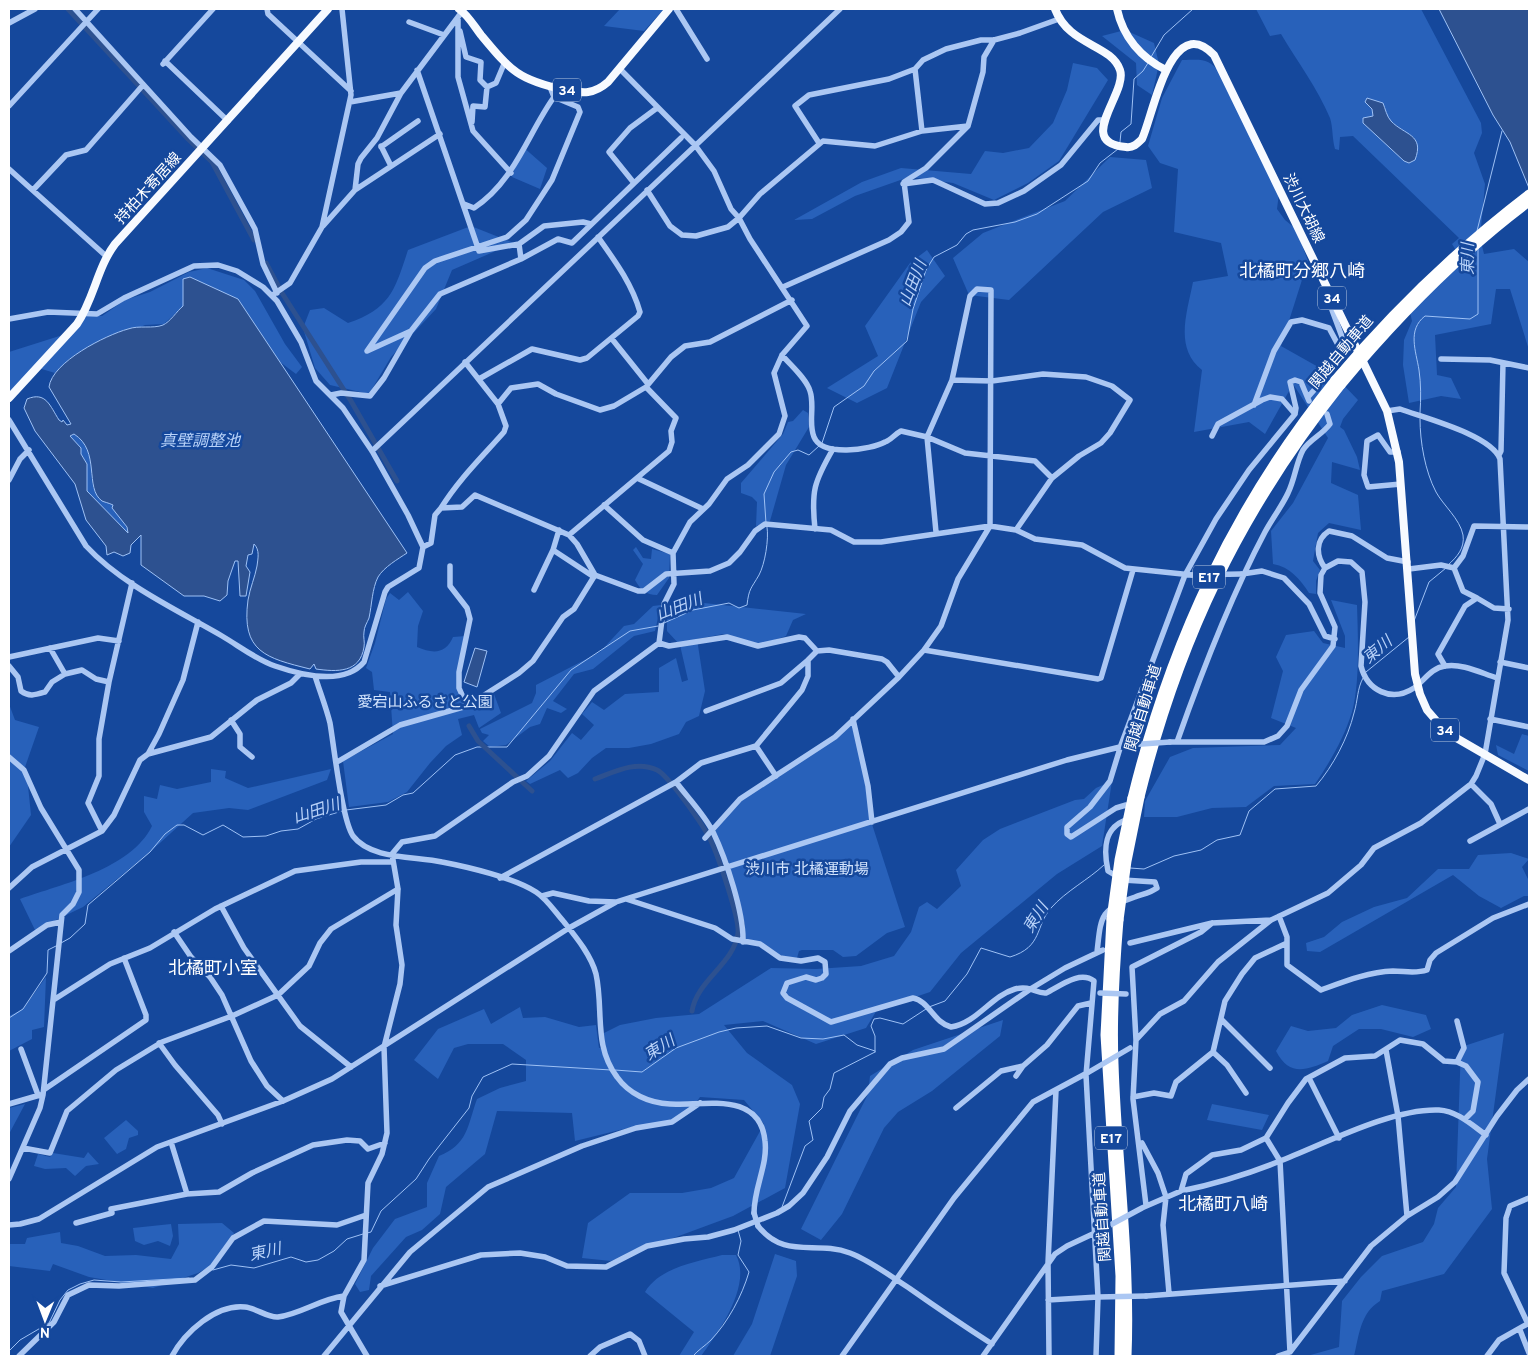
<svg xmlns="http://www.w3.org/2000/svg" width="1538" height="1365" viewBox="0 0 1538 1365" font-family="Overpass,'Noto Sans JP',sans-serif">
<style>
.green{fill:#2861ba}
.water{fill:#2d5190;stroke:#9ec1f5;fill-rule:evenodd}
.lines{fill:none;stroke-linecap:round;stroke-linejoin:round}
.stream{stroke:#9ec1f5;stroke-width:1}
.canal{stroke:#2d5190;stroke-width:5}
.minor{stroke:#abc7f3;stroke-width:5.5}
.major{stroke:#f7faff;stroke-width:8}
.highway{stroke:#fff;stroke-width:9}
.minor-bridge{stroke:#abc7f3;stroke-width:5.5}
.highway-bridge{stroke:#fff;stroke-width:9}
.labels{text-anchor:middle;stroke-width:5;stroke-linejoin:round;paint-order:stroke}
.shield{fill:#15489c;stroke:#b9c8e1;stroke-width:1}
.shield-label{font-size:14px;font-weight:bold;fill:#fff}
.street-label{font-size:15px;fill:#fff;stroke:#15489c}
.park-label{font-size:15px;fill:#d3e4fd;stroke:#15489c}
.water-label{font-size:16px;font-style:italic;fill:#b8d2f9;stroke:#15489c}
.quarter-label{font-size:18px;fill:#fff;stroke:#15489c}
</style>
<rect width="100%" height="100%" fill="#15489c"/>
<path class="green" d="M620,9H664L644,31L604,26Z
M1256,9H1421L1481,123L1482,133L1474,153L1485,184L1480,238L1484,254L1514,249L1529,262V350L1510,289H1496L1491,324L1435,335L1437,375L1451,378L1461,399L1441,396L1409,403L1403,365L1404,340L1412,321L1410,312L1462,260L1452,244L1459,238L1353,136L1340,137L1339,150L1335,149C1332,139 1333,127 1330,118C1318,89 1297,61 1281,34L1270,36Z
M1125,30L1154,43L1159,64L1152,95L1137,85L1136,63L1102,36Z
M1182,60C1202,60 1208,57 1221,74L1279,193L1277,209L1285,220L1296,229L1308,261L1281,346L1336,377L1358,400L1343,419L1340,427L1344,430L1357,457L1360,470L1332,462L1331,483L1358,495L1361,530L1329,523L1318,533L1313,561L1320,570L1316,581V594L1309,593C1300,579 1290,567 1273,564L1271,531L1293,503L1328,438L1293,384L1265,434L1249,422L1194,432L1202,370C1174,348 1187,313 1193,282L1228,276L1221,243L1174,232L1178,169L1160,163L1148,146L1162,98Z
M1073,63L1097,68L1108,80L1059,161L1028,183L994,200L953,183L909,177L855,196L812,219L794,220L862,182L901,168L971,174L985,151L1003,153L1029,148L1053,123L1067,90Z
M522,146L547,168L540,189L512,177Z
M1110,157L1146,160L1152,188L1103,212L1009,300L969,295L953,258L983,233L1065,201Z
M471,226L514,243L452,270L436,309L391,357L369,394L330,385L315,368L303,328L310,310L324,308L348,323C390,309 395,290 408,250Z
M927,250L945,276L921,302L887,388L857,403L827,388L878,356L865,326L910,263Z
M207,268L244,280L255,291L285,344L302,367L296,374L280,362L238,299L189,277L183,279V306L164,324L145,325L79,354L69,359L55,373L35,367L9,392V352L69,333L87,315L102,316L125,300L150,292L189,272Z
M803,410L808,413L809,427L786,465L770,521L756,526L757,502L752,497L741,493V483L783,434L788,422L793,421Z
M74,434C100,451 85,474 96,493C101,500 105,499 111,504C117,509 128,527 128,534L87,491V464L81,454V448L70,437Z
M636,547L643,558L651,559L652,549L670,554L669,578L657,595C646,595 640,589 635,580L643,564L633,550Z
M408,592L423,611L418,626L417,647C433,654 446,654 453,637L466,636C459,664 450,682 466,708L494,694L501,713L479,728L474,715L458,719L462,735L446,746L430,763L407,792L388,802L349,807L343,761L393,734L390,692L374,690L372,672L366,668L375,643L386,599L390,593L399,600Z
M1331,600L1357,605C1358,637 1360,683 1352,712C1344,738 1330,762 1315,784L1274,786L1246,807L1212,808L1177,817H1144L1145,801L1170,757L1193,748L1280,745L1296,728L1271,718L1283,671L1276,657L1286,635L1314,631L1323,643L1345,648V636Z
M704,603L806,614L793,620L786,636L760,645L723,634L697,639L705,691L699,716L686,722L679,734L651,744L629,748H606L592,758L578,773L568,778L560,770L530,784L526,781L550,761L572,733L581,740L594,725L582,714L592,702L604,710L625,694L659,692V668L676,658L682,682L688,680L680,645L667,631V612Z
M661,605L655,631L634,636L593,669L574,674L553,701L567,709L561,713L547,708L540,724L530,727L506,745L490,747L483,741L489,735L482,733L480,729L532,703L536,693V685L600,652L624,626L634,624L653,606Z
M9,704L15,720L39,727L24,770L27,776L31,815L9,847Z
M851,722L867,786L871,821L905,927L887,933L856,956L843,957L833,950H802L799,951L797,958L780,956L766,945L744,940L745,924L715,831L738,803L830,742Z
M1522,734L1529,736V771L1498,755L1496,745L1514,754Z
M211,769L226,771L225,778L248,788L331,769L327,780L248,810L229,808L193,813L150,852L83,907L35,930L20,899C62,884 131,869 152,826L144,812V796L157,799L160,785L177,789L211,782Z
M1112,781L1102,846L1057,874L961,953L930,992L877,1010L866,1028L816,1044L763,1021L724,1025L747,1053L792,1085L800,1104L785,1188L733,1216L611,1261L582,1258L588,1223L630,1193H682L711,1188L734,1178L764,1124L744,1100L700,1097L690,1111L672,1121L636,1126L575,1141L572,1113L497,1111L485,1154L446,1187L440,1214L422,1230L406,1237L371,1276L369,1290L360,1292L355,1284L373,1248L395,1219L427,1207V1183L439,1156C468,1144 467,1127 477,1099L500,1088L526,1081V1060L503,1044H468L454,1048L438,1079L414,1060L438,1029L484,1009L491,1024L520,1007L523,1018L545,1017L579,1027L596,1025L599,1048L604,1047L602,1034L620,1025L656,1018L699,1014L771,968L816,969L861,966L894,956L911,932L919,907L927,902L937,909L961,886L956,870L983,840L1000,829L1075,800L1084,799L1096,788Z
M1511,853L1529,859L1522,867L1529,881V896H1524L1501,908L1479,896L1453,875L1320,952L1307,951L1306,943L1324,937L1342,922L1374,907L1407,898L1438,869H1469L1478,855Z
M46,977L44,1027L32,1030V1039L9,1051V1016L23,1009Z
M1382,1005L1426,1015L1431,1029L1413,1037L1381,1029H1359L1333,1046L1328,1061C1305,1071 1289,1076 1276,1051L1291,1026L1308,1031L1336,1028L1352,1015Z
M1003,1020L1000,1036L932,1091L898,1112L884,1128L842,1214L821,1240L801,1229L868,1094L870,1076L913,1050Z
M1504,1033L1487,1159L1492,1209L1444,1274L1382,1291L1380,1301C1360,1313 1359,1336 1354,1356H1307L1339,1347L1342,1301L1361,1277L1382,1256L1423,1242L1434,1224L1438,1208L1456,1187L1461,1047Z
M25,1104L9,1134V1108Z
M1212,1104L1269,1115L1262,1130L1207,1120Z
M126,1120L138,1131V1135L129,1138L126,1149L117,1154L104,1138Z
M88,1152L99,1164L86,1166L75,1176L66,1168L45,1169L34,1166L38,1154L50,1157L53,1153L84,1158Z
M222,1223L234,1233L219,1261L198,1273L153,1288L89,1277L53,1264L50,1271L9,1266V1244H25L27,1238L60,1232L61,1243L78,1246L105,1256L136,1255L171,1259L179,1244L178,1224Z
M171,1224L173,1236L170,1246L158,1241L144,1245L135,1241L133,1228Z
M775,1254L796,1261L797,1276L770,1356H733L752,1324Z
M722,1255H736C752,1285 719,1332 701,1356H679L694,1332L645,1292C660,1267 696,1262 722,1255Z"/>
<path class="water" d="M1439,9H1529V188L1510,142L1493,115Z
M1367,98L1383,103C1385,108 1387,117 1391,121C1404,135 1425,134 1415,160L1409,163L1404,161L1363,123V118L1373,116L1372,109L1365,102Z
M190,277L238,299L407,553C398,559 384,567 378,577C372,589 372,604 369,618C367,623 364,627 364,632C363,637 365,642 364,647C360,673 337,672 316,669L314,664L310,669C266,658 241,652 248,600C250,588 255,577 257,566C258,558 260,550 254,544L252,554L248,555L246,566L250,572L246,596H240L238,561H235L228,581L227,595L220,601L204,596H184L141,565V535L131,545L130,553L123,556L114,552L107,555L106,546L86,520L75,484L35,431L24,408L27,399C46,391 50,406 59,420L62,422L63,420L67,425L71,424L49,387C52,362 106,335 128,329C139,325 153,329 163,325C170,322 177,311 183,306V279ZM74,434C101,451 84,488 102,501C104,502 109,503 113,505L112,508L127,527L128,533L87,491V464L81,454V448L70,436Z
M475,648L487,651L477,687L464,682Z"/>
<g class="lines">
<path class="stream" d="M1151,57L1164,35L1193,9
M1120,142L1121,132L1131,124L1134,79L1143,71L1148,63
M1477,231L1502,131
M1420,413C1421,399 1421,383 1419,370C1416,351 1407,330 1425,316L1470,319L1478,314V248
M1420,419C1420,442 1425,471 1436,492C1443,505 1460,519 1463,535C1465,548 1457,557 1448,565
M822,443L834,407L864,386L874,371L907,341L913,309L926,270L934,257L957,245L966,234L973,230L1015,222L1037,214L1088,181L1100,163L1118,149
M766,523L764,494L774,472L791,452L798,450L809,455L819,446
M1414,621L1429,582L1446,568
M664,623L693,610L729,603L739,608L747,605C749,588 751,589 759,575C765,564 769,539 767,527
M1366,672L1409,637
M346,810L386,805L403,795L413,793L455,755L477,747H507L571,670L630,631L658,626
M1130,868L1144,869L1174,856L1201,850L1217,840L1240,835L1249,811L1275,789L1316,786C1333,766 1348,738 1354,713C1358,700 1357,689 1363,678
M61,943L70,938L85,924L88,905L150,852L165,834L177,825H184L203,835L223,825L243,837L266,836L281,831L298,829L316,819L342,811
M929,1007L945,1001L967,974L981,948L1010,957C1043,947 1035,926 1051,908C1066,891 1088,880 1104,865
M9,1018L23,1009L47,973L48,950L56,946
M875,1052V1036L871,1026L874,1019L880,1018L903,1024L926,1009
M615,1070L642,1072L676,1048L719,1032L736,1028L767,1026L801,1038L823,1039L844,1035L857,1045L875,1051
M782,1207L805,1146L813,1140L809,1121L822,1108L824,1097L830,1089L834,1073L875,1052
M367,1233L371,1232L381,1211L416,1179L429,1159L469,1108L472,1096L483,1077L512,1064L611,1070
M213,1270L231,1265L254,1268L291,1257L306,1262L318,1260L334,1251L347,1239L363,1234
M9,1351L20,1340L49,1323L60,1300L68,1290L80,1284L94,1280L121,1282L189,1278
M693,1356C698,1350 705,1346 711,1340C728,1322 742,1296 749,1272L738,1255L741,1241L738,1230"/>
<path class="canal" d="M68,9L188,139L212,162L254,240
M266,263L282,293L351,401L397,481
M469,726L478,741L532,791
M595,779C614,772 636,760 657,770C668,775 703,825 710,839C717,853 740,919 738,933C734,964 697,980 692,1011"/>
<path class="minor" d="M75,9L191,137L220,165L255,229L263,264L277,293
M267,9L268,14L351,91
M676,9L707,59
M458,17V77L473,131L511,173
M409,22L444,35
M9,23L35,9
M460,31L466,57L481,62L480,80L487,87
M165,61L228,121
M163,64L213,9
M915,69L922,131
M350,102L401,93
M9,106L98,9
M472,122L473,106L485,107L487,87L496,83L504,64
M819,143L795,106L809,95L889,79L915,69L923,60L946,49L981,40H994L1020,33L1059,19
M381,146L391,166
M381,147L418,121
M9,169L106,256
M634,183L609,152L630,128L657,108
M903,184L933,180L985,204L998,203L1024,191L1061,165L1098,120H1104
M33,190L66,155L86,150L143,85
M355,190L440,134
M647,190L670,226L682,235L696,236L728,227L739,218L760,194L823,141L875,146L922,131L968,126
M464,204L474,208C515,181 527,135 554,97L550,87
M323,226L355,190L358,164L361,158L377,138L401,93L464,9
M519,244L544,226L583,222L591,224
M521,259L558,239L572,243L681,138
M783,287L889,240L901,232L909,222L904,182L926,168L968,126L983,72L984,57L994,40
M274,294L290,283L322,227L351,95L342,9
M9,319L48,312L97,314L124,298L194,266L218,265L237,271L263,287L277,301L301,342L316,381L343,408L372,451L408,515L423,547L419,568L388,587L385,592L364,662C344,686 301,675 275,666C257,660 239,646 222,636C177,610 121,584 86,546L9,420
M411,331L367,351L425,268L435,261L507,237L526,220L552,180L580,112L578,107L554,97
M612,339L648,384
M782,355C790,365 806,378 810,391C815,406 808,423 814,437C822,457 870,450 885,442C891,440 895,434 901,431L927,437L965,453L1035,461L1052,478
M1441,359L1490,360L1529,368
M465,362L498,404
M479,379L532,349L580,360L587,358L638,316L640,312C632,284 615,261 598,237
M952,380L992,381L1043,374L1086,377L1112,386L1130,400L1110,433L1101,443L1079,456L1052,478L1016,530
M331,395L341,393L370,396L384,378L411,331L440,294L521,259L519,244L479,251L417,70
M1308,397L1344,356L1345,345L1332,310L1336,305
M1254,405L1274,351L1291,322L1302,320L1329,328L1344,356
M1212,436L1218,424L1262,400L1270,397L1282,399L1295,414
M372,451L840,9
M1398,452H1390L1378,435L1367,441L1364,475L1368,487L1401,484
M1499,455L1501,451L1503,363
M637,478L703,509
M9,480L20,459L29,450
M604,505L643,540L673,553
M441,508C459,479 482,457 504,432L506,426L498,404L511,388L538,384L556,394L600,410L614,406L646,387L671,357L685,346L710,342L792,300
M815,529C811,491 814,482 833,449
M569,535L669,451L672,442L671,431L676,418L646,387
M423,547L431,543L435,515L441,508L462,507L475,495L569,535L577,544L595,575L638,591H644L666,574L710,571L729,563L740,552L755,531L765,524L831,530L854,542H881L990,526L1016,530L1035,539L1082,545L1125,568L1192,575
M553,550L594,577
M450,566V586L467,608L470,619L459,672V688L467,706
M1325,568C1316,556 1315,540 1329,531L1352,536L1387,558L1408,562
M1454,568L1463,591L1477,598
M1409,569L1441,565L1454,568L1463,556L1474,526L1529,527
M1242,574L1262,571L1284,578L1309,604L1325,636L1335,639
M534,590L553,550L559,530
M659,643L669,646L727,637L758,646L799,637L805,638L817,651L829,650L882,659L887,662L899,677
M924,650L1098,679L1101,678L1133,570
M9,657L98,638L119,641
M1500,662L1529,668
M9,666L18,677L21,691C29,697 35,695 45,692L52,682L65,674L50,648
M1445,666L1438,654L1465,606L1477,598L1494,608L1509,609
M65,674L82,670L96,679L109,682
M315,676C320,692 326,707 330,723C334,747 342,820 353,836C371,860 416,856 442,862C468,867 515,878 536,892C547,899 555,912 564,922C576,937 591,955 596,974C604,1010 593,1045 617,1077C629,1094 649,1103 670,1104C703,1106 760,1090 765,1141C768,1165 754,1187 754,1213
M706,711L781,683L808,660
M853,719L868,786L872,822
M1490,719L1529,727
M231,720L240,734V747L252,757
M1170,742H1264L1278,736L1287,726L1301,690L1333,646L1335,627L1320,593L1321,575L1325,568L1338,561L1351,562L1362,572L1365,602L1361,666C1367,690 1391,703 1414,688C1424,681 1431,668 1445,666C1462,663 1481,673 1497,678
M1177,742C1202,671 1230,598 1265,532C1272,519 1282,506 1288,493C1295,479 1296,463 1303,450C1310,439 1322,435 1330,424L1327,414
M148,754L159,734L183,680L198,622
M9,757L24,770L41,808L79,870V892L73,904L62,915L43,1095L40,1108L9,1179
M337,762L400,725L467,706L519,673L533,661L563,617L574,609L595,575
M776,776L756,746L802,690L808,676V660L817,651
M676,782C688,798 704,814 713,832C726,859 744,913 743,942
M1471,784L1491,804L1500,824
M1132,808L1126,805L1116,808L1071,837L1067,834V827L1090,807L1110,781L1121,745L1185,575L1216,519L1249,470L1295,414L1296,408L1290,382L1295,380L1301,382L1309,401
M102,831L88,803L99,776V739L109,682L132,583
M705,838L740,799L835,737L899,677L924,650L941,626L958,579L990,526L991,290L977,289L970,296L952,380L927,437L936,532
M1470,841L1529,809
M500,878L676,782L701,763L756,746
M9,888L32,867L102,831L114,815L140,760L148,754L211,737L257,700L291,683L300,674
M542,896L553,893L589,901L616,902
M626,899L715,928L732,939L760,944L780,958L801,961L818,958L825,962L826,974L822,978L816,980L806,977L787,983L783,993L787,998L831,1022L913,998C929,1001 934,1023 951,1027C977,1023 991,996 1015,989C1031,985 1036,994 1046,993C1060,986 1080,970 1094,981L1086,1075L1098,1297L1096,1356
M221,906L244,948L300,1026L351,1067
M1279,916L1287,937V965L1321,990C1343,982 1368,972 1393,971C1405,971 1415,974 1427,970L1430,960L1436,953L1493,918L1529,904
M174,932L191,957L210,977L222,995L251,1061L267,1086L283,1101
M1130,943L1212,923L1271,920
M9,951L47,925L61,922
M1097,952C1101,918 1099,909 1135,897C1143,894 1150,893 1157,888L1155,882L1123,880L1108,871C1103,848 1104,826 1129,819
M55,999L110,964L150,948L215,909L295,871L361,862H392
M1222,1020L1270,1068
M1457,1021L1464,1048L1457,1062
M1136,1040L1132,967L1201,932L1212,923
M159,1043L175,1065L218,1115L222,1124
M21,1049L38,1095
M1386,1050L1398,1116L1407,1216
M1213,1052L1227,1065L1246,1093
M1016,1076L1023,1066L1047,1045L1078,1006L1091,1003
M1309,1078L1339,1138
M45,1089L146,1020V1015L124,958
M1133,1097L1154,1093L1171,1096L1176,1082L1213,1052L1225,1001L1242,974L1255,958L1287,943
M9,1104L40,1095
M956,1108L1001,1071L1023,1066
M1266,1138L1280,1161L1290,1352
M171,1142L187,1194
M1142,1143L1158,1173L1166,1197L1163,1225L1169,1293
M23,1148L50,1153L67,1111L116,1070L162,1042L232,1016L278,995L309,966L320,943L331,929L398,889
M1181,1191C1215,1184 1248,1174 1280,1161C1324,1144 1392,1108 1439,1110C1457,1111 1472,1125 1486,1135
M1146,1205L1133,1099L1136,1040L1160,1014L1184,1001L1218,962L1271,920L1328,893L1361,865L1374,848L1421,823L1471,784L1476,776L1485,754L1508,620L1500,459C1491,435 1424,418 1400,409L1387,411
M1144,1207L1181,1191L1186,1174L1212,1155L1241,1150L1266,1138L1288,1103L1306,1079L1345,1058L1375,1056L1400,1040L1423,1044L1444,1061L1457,1062L1466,1066L1478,1082L1473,1111L1465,1119
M76,1223L112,1213L111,1209L187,1194L219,1192L252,1173L313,1145L347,1140L360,1141L368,1149L385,1143
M9,1225L20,1224L39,1219L157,1147L283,1101L332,1079L569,928L616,902L1067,760L1128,745
M758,1226C785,1260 815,1240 850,1253C871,1261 890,1276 909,1288C936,1307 964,1326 992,1344
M380,1286L481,1255L520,1253L545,1257L567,1266L606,1267L647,1246L684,1239L708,1237L734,1230L777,1213L789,1206L803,1193L827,1157L850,1111L890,1064L902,1058L944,1049L1032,988L1065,968L1103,950
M1146,1296L1345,1281
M1048,1300L1098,1297
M1528,1324L1504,1273L1506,1218L1510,1206L1529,1198
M1520,1330L1529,1353
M19,1356L54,1322L68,1295L89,1285L119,1286L195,1280L212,1267L233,1238L264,1221L337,1225L366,1215
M172,1356C185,1332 216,1304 245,1307C256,1308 268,1318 278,1317C301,1314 320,1299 344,1296
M324,1356L410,1252L488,1187L582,1146L636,1128L672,1122L700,1103
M367,1356L341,1312L344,1296L364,1260L368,1183L382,1154L387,1133L384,1047L400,984L402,965L396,925L398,889L392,854L402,842L435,836L513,782L527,776L549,756L594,691L659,643L664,604L674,584L673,553L690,522L709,504L727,479L748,465L779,434L785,416L774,373L782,355L807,326L750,239L739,218L731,209L714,171L695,145L620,69
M590,1356L600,1347L630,1334L639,1341L645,1356
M842,1356L954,1198L1033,1102L1087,1073
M983,1356L1055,1254L1067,1246L1097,1232
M1049,1356L1048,1263L1056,1090
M1278,1356L1290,1352L1371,1246L1407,1216L1438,1197L1455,1182L1497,1116L1517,1090L1529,1079
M1487,1356L1499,1340L1529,1323"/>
<path class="major" d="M459,9C468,15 474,26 481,35C511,71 518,80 565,90C583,93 593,95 608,82L669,9
M1055,9C1069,46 1111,44 1120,70C1128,93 1074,143 1126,147C1133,148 1137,144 1142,139C1153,116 1171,10 1214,55L1387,411L1399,462L1415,674L1420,694L1427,710L1446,732L1529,780
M1117,9C1123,37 1141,58 1166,70
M9,398L77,324C94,299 97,268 115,244L328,9"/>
<path class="highway" d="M1140,797C1179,640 1240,512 1341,385
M1132,798C1170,643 1234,505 1335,380
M1111,919L1105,1035L1120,1276L1119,1356
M1119,920C1115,968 1112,1016 1114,1064C1117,1161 1131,1258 1127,1356"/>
<path class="minor-bridge" d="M1192,575L1241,574
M1128,745L1170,742
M1100,993L1126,994
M1089,1072L1130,1048
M754,1213L758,1226
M1099,1231L1142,1208
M1098,1297L1146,1296"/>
<path class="highway-bridge" d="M1335,380C1393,311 1457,249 1529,194
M1341,385C1397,318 1458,255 1529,202
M1111,919L1119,860L1132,798
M1119,920L1127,861L1140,797"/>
</g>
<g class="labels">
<g class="shield">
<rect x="553" y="78.5" width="28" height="23" rx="4"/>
<rect x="1318" y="286.5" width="28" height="23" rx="4"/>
<rect x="1193" y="565.5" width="32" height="23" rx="4"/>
<rect x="1431" y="718.5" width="28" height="23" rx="4"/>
<rect x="1095" y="1126.5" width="32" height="23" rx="4"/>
</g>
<g class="shield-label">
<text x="567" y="95">34</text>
<text x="1332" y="303">34</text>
<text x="1209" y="582">E17</text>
<text x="1445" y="735">34</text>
<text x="1111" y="1143">E17</text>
</g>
<g class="street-label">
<text transform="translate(148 188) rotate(-48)" y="5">持柏木寄居線</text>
<text transform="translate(1304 208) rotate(64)" y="5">渋川大胡線</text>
<text transform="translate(1341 352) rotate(-50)" y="5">関越自動車道</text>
<text transform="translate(1143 708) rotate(-73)" y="5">関越自動車道</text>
<text transform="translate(1102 1217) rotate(-94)" y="5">関越自動車道</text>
</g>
<g class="park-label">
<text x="425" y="707">愛宕山ふるさと公園</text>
<text x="807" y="874">渋川市 北橘運動場</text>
</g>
<g class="water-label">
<text transform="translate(1467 259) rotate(-90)" y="6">東川</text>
<text transform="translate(912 283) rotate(-69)" y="6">山田川</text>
<text x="200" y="446">真壁調整池</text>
<text transform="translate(679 606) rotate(-21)" y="6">山田川</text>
<text transform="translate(1377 649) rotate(-40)" y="6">東川</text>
<text transform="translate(316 810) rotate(-18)" y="6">山田川</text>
<text transform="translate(1035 917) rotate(-58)" y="6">東川</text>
<text transform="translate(659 1047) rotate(-32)" y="6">東川</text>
<text transform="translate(265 1251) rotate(-12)" y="6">東川</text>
</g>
<g class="quarter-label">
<text x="1302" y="277">北橘町分郷八崎</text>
<text x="213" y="974">北橘町小室</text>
<text x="1223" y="1210">北橘町八崎</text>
</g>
</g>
<rect width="1538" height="1365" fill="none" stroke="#ffffff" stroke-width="20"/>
<g transform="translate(45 1320) rotate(181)" stroke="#15489c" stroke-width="4" paint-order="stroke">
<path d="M0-4L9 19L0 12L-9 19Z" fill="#ffffff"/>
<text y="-8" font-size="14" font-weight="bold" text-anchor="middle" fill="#ffffff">N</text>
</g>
</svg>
